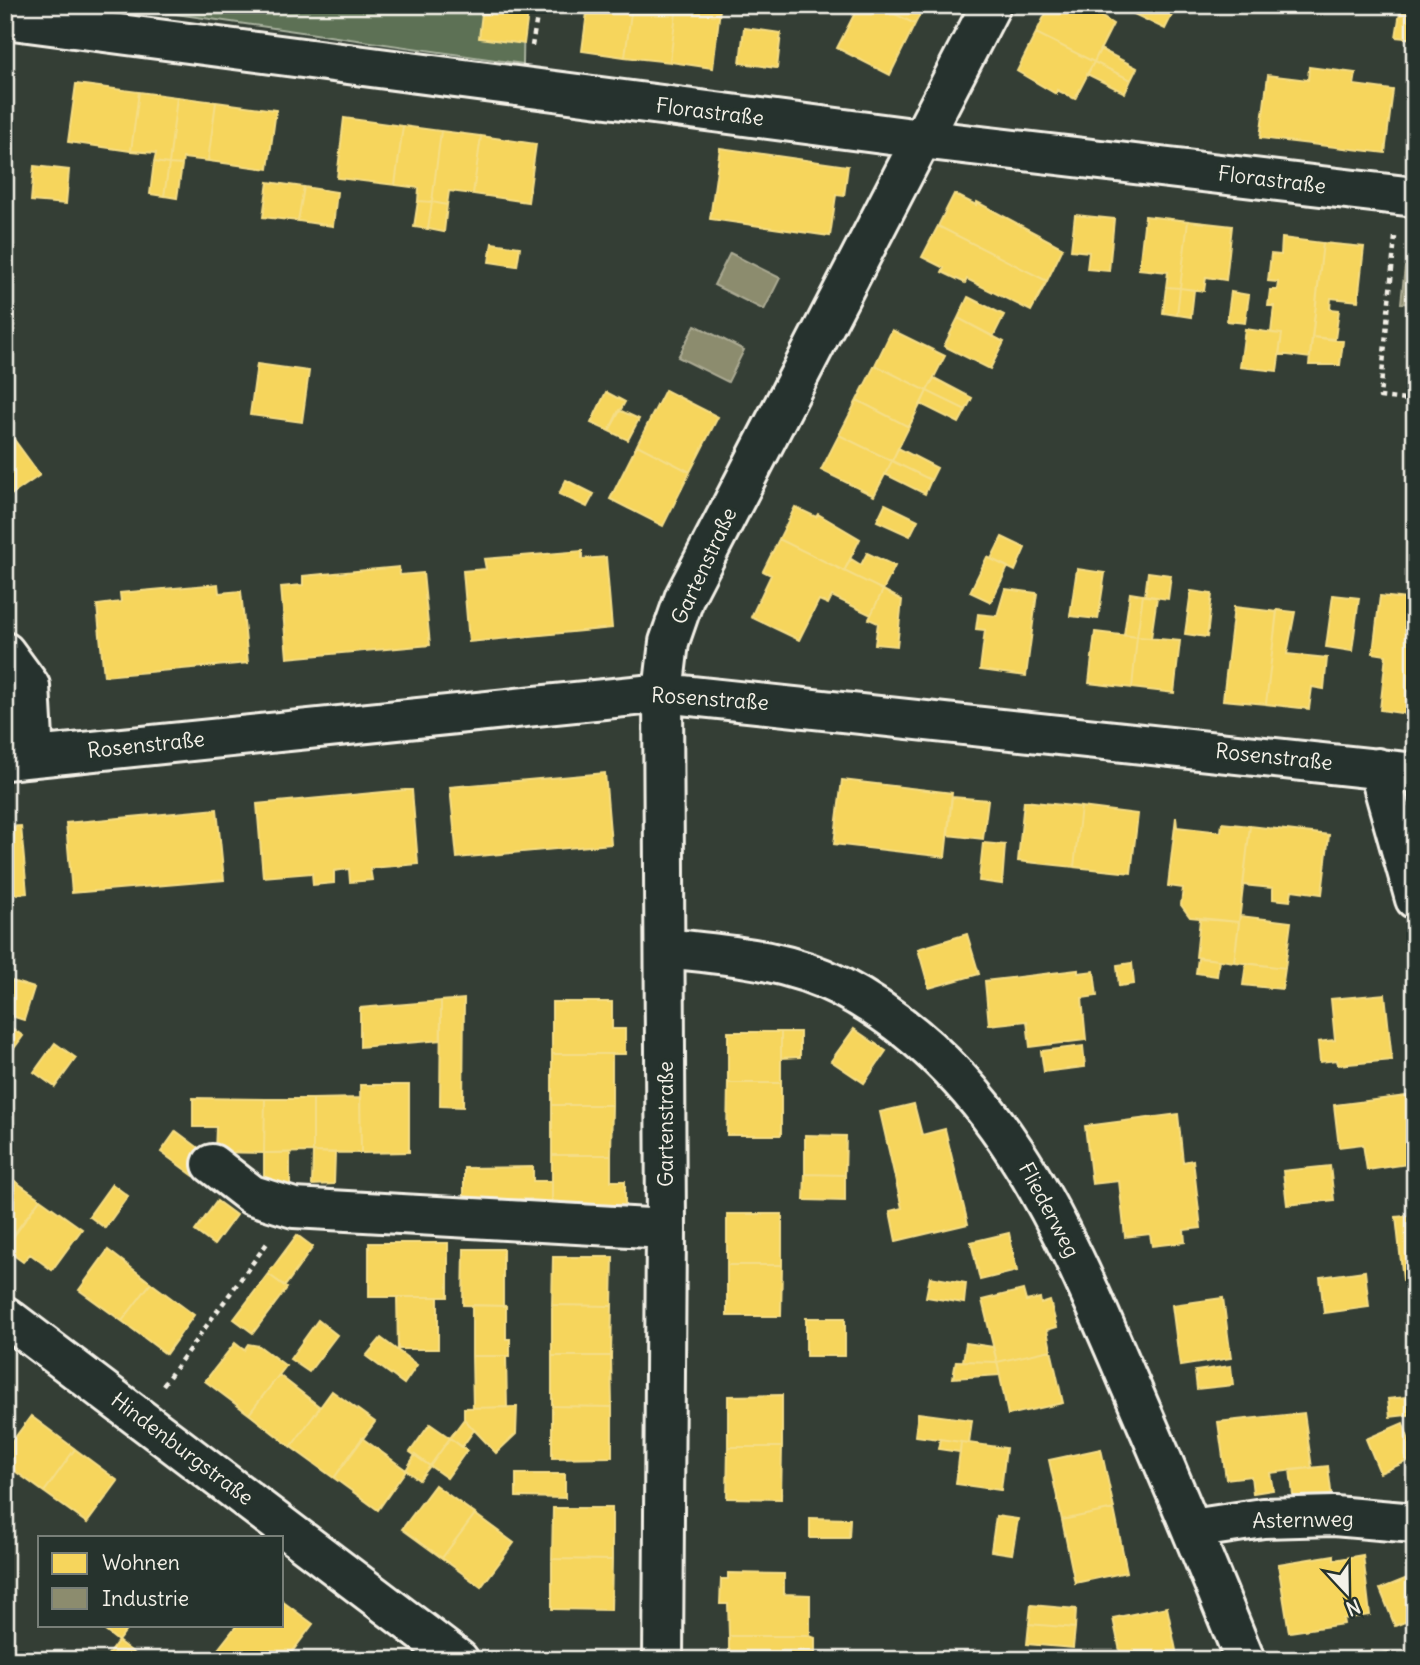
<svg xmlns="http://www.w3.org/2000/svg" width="1420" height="1665" viewBox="0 0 1420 1665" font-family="Delius,sans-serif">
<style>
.green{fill:#5d7154;stroke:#a8b19e;stroke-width:2}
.homes{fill:#f6d55c;stroke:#f5dd86;stroke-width:2}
.industry{fill:#8c8c6e;stroke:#abaa93;stroke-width:2}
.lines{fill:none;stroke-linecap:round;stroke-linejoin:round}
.minor-casing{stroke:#f4f1e8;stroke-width:44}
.path{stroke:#f4f1e8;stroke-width:4.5;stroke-dasharray:5 5;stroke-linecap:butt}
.minor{stroke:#26332d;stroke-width:38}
.labels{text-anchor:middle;stroke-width:7;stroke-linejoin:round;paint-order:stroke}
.street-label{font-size:21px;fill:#f4f1e8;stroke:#26332d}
</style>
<rect width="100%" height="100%" fill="#343e35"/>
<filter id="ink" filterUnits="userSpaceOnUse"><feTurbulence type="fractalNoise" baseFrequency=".0143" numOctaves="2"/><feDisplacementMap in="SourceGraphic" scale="14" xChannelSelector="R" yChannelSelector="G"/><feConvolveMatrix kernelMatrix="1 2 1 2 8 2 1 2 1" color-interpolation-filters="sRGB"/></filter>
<g filter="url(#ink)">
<path class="green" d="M114,5H524L523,64Z"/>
<path class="homes" d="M483,5H529L524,44L479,38Z
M588,5H632L625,57L582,51Z
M632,5H677L670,62L625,57Z
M677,5L720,9L713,68L670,62Z
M859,5H877L915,24L890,75L837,48Z
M877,5H925L915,24Z
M1050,5H1083L1113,24L1094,62L1036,33Z
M1136,5H1157L1173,13L1165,29L1132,13Z
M1400,12L1415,14V39L1396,37Z
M744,28L781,33L777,68L740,63Z
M1036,33L1094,62L1075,99L1057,90L1056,94L1017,71Z
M1100,49L1137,68L1131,80L1094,62Z
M1094,62L1131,80L1125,93L1087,74Z
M1309,67L1356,73L1354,85L1393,90L1385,153L1260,138L1268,75L1308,80Z
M76,84L139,92L131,151L68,142Z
M139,92L177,97L169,164L154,162L156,153L131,151Z
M177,97L216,102L208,161L183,158L182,165L169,164Z
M216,102L276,110L268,169L208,161Z
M344,118L403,126L395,185L337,178Z
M403,126L441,131L432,202L418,201L419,188L395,185Z
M441,131L481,136L473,194L449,191L447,205L432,202Z
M481,136L536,144L528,202L473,194Z
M720,148L848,166L844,196L836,195L830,236L710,219Z
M154,162L169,164L164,196L150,194Z
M169,164L182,165L177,198L164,196Z
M34,166L69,170L66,204L31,201Z
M268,182L304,187L298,221L263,217Z
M304,187L337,192L333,226L298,221Z
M954,194L976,205L977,202L1063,248L1047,281L938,226Z
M418,201L432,202L428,229L414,227Z
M432,202L447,205L444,232L428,229Z
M1075,215L1114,219L1109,271L1087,269L1089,252L1071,250Z
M1145,216L1188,221L1180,288L1166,287L1168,272L1139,269Z
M1188,221L1232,226L1226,280L1206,277L1204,291L1180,288Z
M938,226L1047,281L1031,311L967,279L965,283L942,272L944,268L922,257Z
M1282,238L1323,243L1310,358L1279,354L1282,334L1271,333L1274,306H1268L1270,290H1277L1278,282L1268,281L1271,254L1281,255Z
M492,243L520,247L517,266L489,262Z
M1323,243L1364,247L1358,301L1331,298L1330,309L1339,310L1335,339L1312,337Z
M1166,287L1180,288L1177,315L1163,313Z
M1180,288L1194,290L1191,317L1177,315Z
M1231,292L1249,295L1245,323L1227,321Z
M968,297L1004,315L993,337L958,318Z
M958,318L1004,342L990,369L944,346Z
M1245,329L1282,334L1277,371L1240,367Z
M892,330L945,356L927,391L875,365Z
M1312,337L1343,341L1340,365H1309Z
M257,364L309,371L302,422L250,415Z
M875,365L927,391L909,427L857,400Z
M934,378L972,398L966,410L927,391Z
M665,390L718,417L690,472L637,445Z
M927,391L966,410L959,423L921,404Z
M606,392L625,402L609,431L591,423Z
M857,400L909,427L892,461L839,435Z
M619,410L639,419L628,440L609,431Z
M5,427L40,475L5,499Z
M839,435L892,461L874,496L821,470Z
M637,445L690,472L663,526L610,499Z
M898,448L937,468L931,480L892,461Z
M892,461L931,480L925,494L885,474Z
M566,480L594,494L587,507L559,494Z
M885,504L918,520L910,536L877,521Z
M795,507L816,517L818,514L860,539L844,571L779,539Z
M1002,537L1025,548L1015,571L991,559Z
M779,539L883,590L871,615L832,596L828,604L819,600L799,640L751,617L771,575L763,571Z
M582,551V559L606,557L612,628L469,642L463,571L486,569L484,559Z
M867,553L895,566L883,590L844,571L851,559L861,565Z
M987,557L1008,567L991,602L970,592Z
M399,567L400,575L423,573L430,645L287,658L281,587L303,585V576Z
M1077,569L1105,573L1098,619L1070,616Z
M1148,572L1171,575L1168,599L1145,596Z
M218,584L219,593L241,591L248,663L104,676L97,605L121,602L120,593Z
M1005,589L1037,593L1026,676L980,670L985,630L976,629L978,614L997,616Z
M883,590L902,600L897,646L875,644L878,623L869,619Z
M1191,591L1212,594L1207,637L1185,634Z
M1130,593L1143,595L1137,637L1124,635Z
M1143,595L1157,597L1151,638L1137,637Z
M1333,595L1359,598L1352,651L1326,647Z
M1380,596L1415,600V715L1380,710L1386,655L1373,653Z
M1234,607L1277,612L1266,704L1223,700Z
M1277,610L1295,612L1287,654L1327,658L1324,689L1312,687L1309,709L1266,704Z
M1095,632L1137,637L1132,688L1089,683Z
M1137,637L1180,641L1174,693L1132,688Z
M605,773L611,844L457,858L450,787Z
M842,780L952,793L945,857L834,844Z
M405,790H412L418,864L370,868L372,880L350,882L349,869L334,871V883L313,885L312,873L263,877L257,804Z
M952,797L988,800L983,839L948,835Z
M1024,801L1081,807L1074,867L1018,861Z
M1081,807L1138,814L1131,873L1074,867Z
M217,809L224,880L72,893L66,823Z
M1176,817L1177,827L1221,832L1222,823L1250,826L1239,922L1190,917L1181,905L1183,888L1168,886Z
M21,826L27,893L5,895V827Z
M1250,826L1329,835L1322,894L1292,890L1290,901L1273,899V888L1243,885Z
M983,843L1005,845L1002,884L979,881Z
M1240,916L1291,922L1285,968L1234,962Z
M1200,919L1239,922L1234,962L1196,957Z
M967,934L979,974L929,988L918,949Z
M1198,958L1219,960L1217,976L1196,973Z
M1132,963L1134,984L1119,986L1117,965Z
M1246,963L1285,968L1282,989L1243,985Z
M1078,970V973L1094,971L1097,996L1082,998L1086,1040L1030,1047L1027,1021L989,1025L985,981Z
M5,979L34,988L24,1020L5,1014Z
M1385,994L1392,1060L1338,1065L1337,1060L1320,1062L1318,1042L1335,1040L1331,999Z
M464,999L463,1107L440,1106L441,1001Z
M441,1001V1040L360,1047V1008Z
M552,1002H612V1029H625V1054H552Z
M6,1024L23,1036L5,1061V1025Z
M854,1029L886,1051L864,1083L831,1061Z
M728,1032H781V1083H728Z
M781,1032H800V1057L781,1058Z
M55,1043L76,1058L55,1087L34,1072Z
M1083,1046L1085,1067L1044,1072L1041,1051Z
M552,1054H612V1105H552Z
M728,1083H781V1135H727Z
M360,1085H409V1152L361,1153Z
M1415,1095V1163L1367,1170L1363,1144L1339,1147L1334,1105Z
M193,1098L265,1099L264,1153L215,1152L216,1127H193Z
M360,1098L361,1153L313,1152V1099Z
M265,1099H313V1152L264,1153Z
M914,1104L922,1135L945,1129L968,1224L896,1241L890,1211L902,1208L880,1112Z
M552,1105H612L611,1155H552Z
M1178,1114L1183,1162L1193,1160L1201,1228L1184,1230L1185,1242L1152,1246L1150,1234L1125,1237L1119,1181L1092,1184L1085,1126Z
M176,1131L208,1155L194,1176L161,1152Z
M805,1135L846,1136L845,1175L805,1174Z
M313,1152L335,1153L334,1184L312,1185Z
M264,1153H290V1185H264Z
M552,1155H611V1181H625V1205L552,1206Z
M1330,1166L1334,1200L1287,1205L1283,1171Z
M533,1167V1181H552V1204H531V1199L464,1200V1168Z
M5,1174L40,1199L5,1246Z
M805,1174L845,1175V1201L804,1200Z
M112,1184L128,1196L105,1228L89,1216Z
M40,1199L82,1229L52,1270L30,1254L23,1262L5,1249Z
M217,1201L236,1215L214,1245L195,1231Z
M727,1214H782V1265H727Z
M1415,1215V1279L1403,1280L1396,1217Z
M1009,1233L1017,1271L980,1280L971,1242Z
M297,1235L313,1247L285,1286L268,1274Z
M369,1243H448V1297H369Z
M464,1249H503V1306L463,1305Z
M108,1250L151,1283L122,1321L79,1290Z
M553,1257H613L612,1306L552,1305Z
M727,1265H782L781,1316H727Z
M1365,1271L1369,1307L1324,1313L1320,1277Z
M268,1274L287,1288L253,1333L234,1319Z
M930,1277L966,1283L964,1303L926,1297Z
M151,1283L194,1315L166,1354L122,1321Z
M1023,1290L1026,1301L1040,1298L1041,1304L1050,1301L1057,1327L1047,1330L1051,1350L997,1362L982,1300Z
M397,1297H438V1349H398Z
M1223,1298L1231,1358L1180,1366L1172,1305Z
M472,1305L506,1306V1339H510V1356H472Z
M552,1305L612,1306L611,1356H552Z
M806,1318H845V1356H806Z
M318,1320L337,1335L309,1372L290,1359Z
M381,1338L417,1365L404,1384L366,1356Z
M235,1343L244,1350L248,1344L259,1346L286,1366L249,1414L205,1381Z
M966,1343L993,1347L997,1362L963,1361Z
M1051,1350L1063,1403L1008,1415L997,1362Z
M472,1356H506L507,1407L473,1408Z
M552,1356H611L612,1407L552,1406Z
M956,1361L997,1362L1000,1375L953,1378Z
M1231,1366L1233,1385L1197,1389L1195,1371Z
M279,1375L320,1407L291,1447L249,1414Z
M332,1391L375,1422L334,1478L291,1447Z
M782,1395V1447H728V1396Z
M1415,1396V1414L1390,1417L1388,1399Z
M552,1406L612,1407V1457L552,1458Z
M517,1407L516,1434L496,1453L464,1419V1408Z
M918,1413L972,1420L969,1443L915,1436Z
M1304,1413L1312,1468L1270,1473L1273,1490L1253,1493L1251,1476L1226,1479L1218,1422Z
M31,1416L75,1449L44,1492L5,1464V1451Z
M464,1419L474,1430L462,1447L450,1438Z
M1403,1423L1415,1458L1380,1473L1366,1439Z
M430,1424L450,1438L430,1466L410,1452Z
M362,1438L406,1470L378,1510L334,1478Z
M450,1438L467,1450L447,1478L430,1466Z
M940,1439L961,1442L960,1452L938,1449Z
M961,1442L1006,1448L1001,1490L956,1484Z
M728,1447H782L781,1499L727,1498Z
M75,1449L118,1481L87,1523L44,1492Z
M1101,1449L1114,1509L1062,1520L1049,1460Z
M415,1455L430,1466L419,1480L406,1470Z
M1328,1466L1332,1499L1294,1503L1290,1470Z
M516,1474H565V1498L516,1497Z
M435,1485L475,1514L442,1558L402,1529Z
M553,1508H612V1560L552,1559Z
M1114,1509L1127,1572L1075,1583L1062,1520Z
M475,1514L514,1543L481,1587L442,1558Z
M996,1516L1018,1519L1012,1554L991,1551Z
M810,1518L850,1519L849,1538H810Z
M1334,1555V1560L1363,1555L1370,1615L1343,1619L1344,1624L1289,1632L1278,1564Z
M552,1559L612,1560L611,1610L552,1609Z
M728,1573L784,1574V1594L810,1595V1636H729L728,1604H720L721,1579H728Z
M1415,1575V1618L1395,1626L1380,1589Z
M282,1601L313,1624L286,1660H271L266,1656L263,1660H224L215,1653L237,1625H282Z
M1031,1605L1076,1609L1075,1628L1029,1624Z
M1167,1607L1178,1660H1106L1121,1656L1113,1618Z
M1029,1624L1075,1628L1073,1648L1027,1644Z
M107,1625H130L118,1641L104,1630Z
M729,1636H810L815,1638V1660H729Z
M118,1641L143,1660H104Z
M13,1650L23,1660H5V1651L9,1654Z
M1372,1651L1373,1654L1388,1652L1389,1660H1317Z"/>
<path class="industry" d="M730,253L780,278L764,310L714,285Z
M1405,267L1415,268V304L1401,303Z
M695,325L744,350L728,382L678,357Z"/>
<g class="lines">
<defs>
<path id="minor" d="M5,19L921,139L1415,197
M5,652L30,686L34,757
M5,760L663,693L1415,773
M1378,768L1415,899
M665,948C725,955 785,958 839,986C999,1069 1064,1231 1131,1387C1170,1477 1208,1568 1245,1660
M212,1164L252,1195L294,1208L666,1229
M5,1316L459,1660
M1192,1529L1263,1518L1334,1516L1415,1523
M663,1660L666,1229L663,693L669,642L685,596L991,5"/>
</defs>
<use href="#minor" class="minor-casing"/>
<path class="path" d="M532,46L539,5
M1395,237L1380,397L1415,401
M163,1385L268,1242"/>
<use href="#minor" class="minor"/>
</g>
</g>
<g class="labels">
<g class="street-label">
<text transform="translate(710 112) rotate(7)" y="7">Florastraße</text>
<text transform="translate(1272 180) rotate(7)" y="7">Florastraße</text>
<text transform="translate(704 566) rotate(-65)" y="7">Gartenstraße</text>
<text transform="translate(710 699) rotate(4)" y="7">Rosenstraße</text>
<text transform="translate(146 745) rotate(-6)" y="7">Rosenstraße</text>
<text transform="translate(1274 757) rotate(6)" y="7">Rosenstraße</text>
<text transform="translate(666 1124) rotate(-90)" y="7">Gartenstraße</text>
<text transform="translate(1049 1210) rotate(62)" y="7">Fliederweg</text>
<text transform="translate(182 1449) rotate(37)" y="7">Hindenburgstraße</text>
<text transform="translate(1303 1520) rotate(-1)" y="7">Asternweg</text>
</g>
</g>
<rect width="1420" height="1665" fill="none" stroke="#26332d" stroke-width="28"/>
<rect x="14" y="14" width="1392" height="1637" fill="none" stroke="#f4f1e8" stroke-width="2.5" filter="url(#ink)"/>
<rect x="38" y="1536" width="245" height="91" fill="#26332d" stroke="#787f78" stroke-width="2"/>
<rect x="52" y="1553" width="35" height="21" fill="#f6d55c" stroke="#787f78" stroke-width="2"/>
<text x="102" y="1570" font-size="21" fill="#f4f1e8">Wohnen</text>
<rect x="52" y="1588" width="35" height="21" fill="#8c8c6e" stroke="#787f78" stroke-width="2"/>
<text x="102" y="1606" font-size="21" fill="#f4f1e8">Industrie</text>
<g transform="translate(1347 1592) rotate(158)" stroke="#26332d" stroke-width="5" paint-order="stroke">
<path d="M0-5L12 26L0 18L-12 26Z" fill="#f4f1e8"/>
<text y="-10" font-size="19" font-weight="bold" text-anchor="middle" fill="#f4f1e8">N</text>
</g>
</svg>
